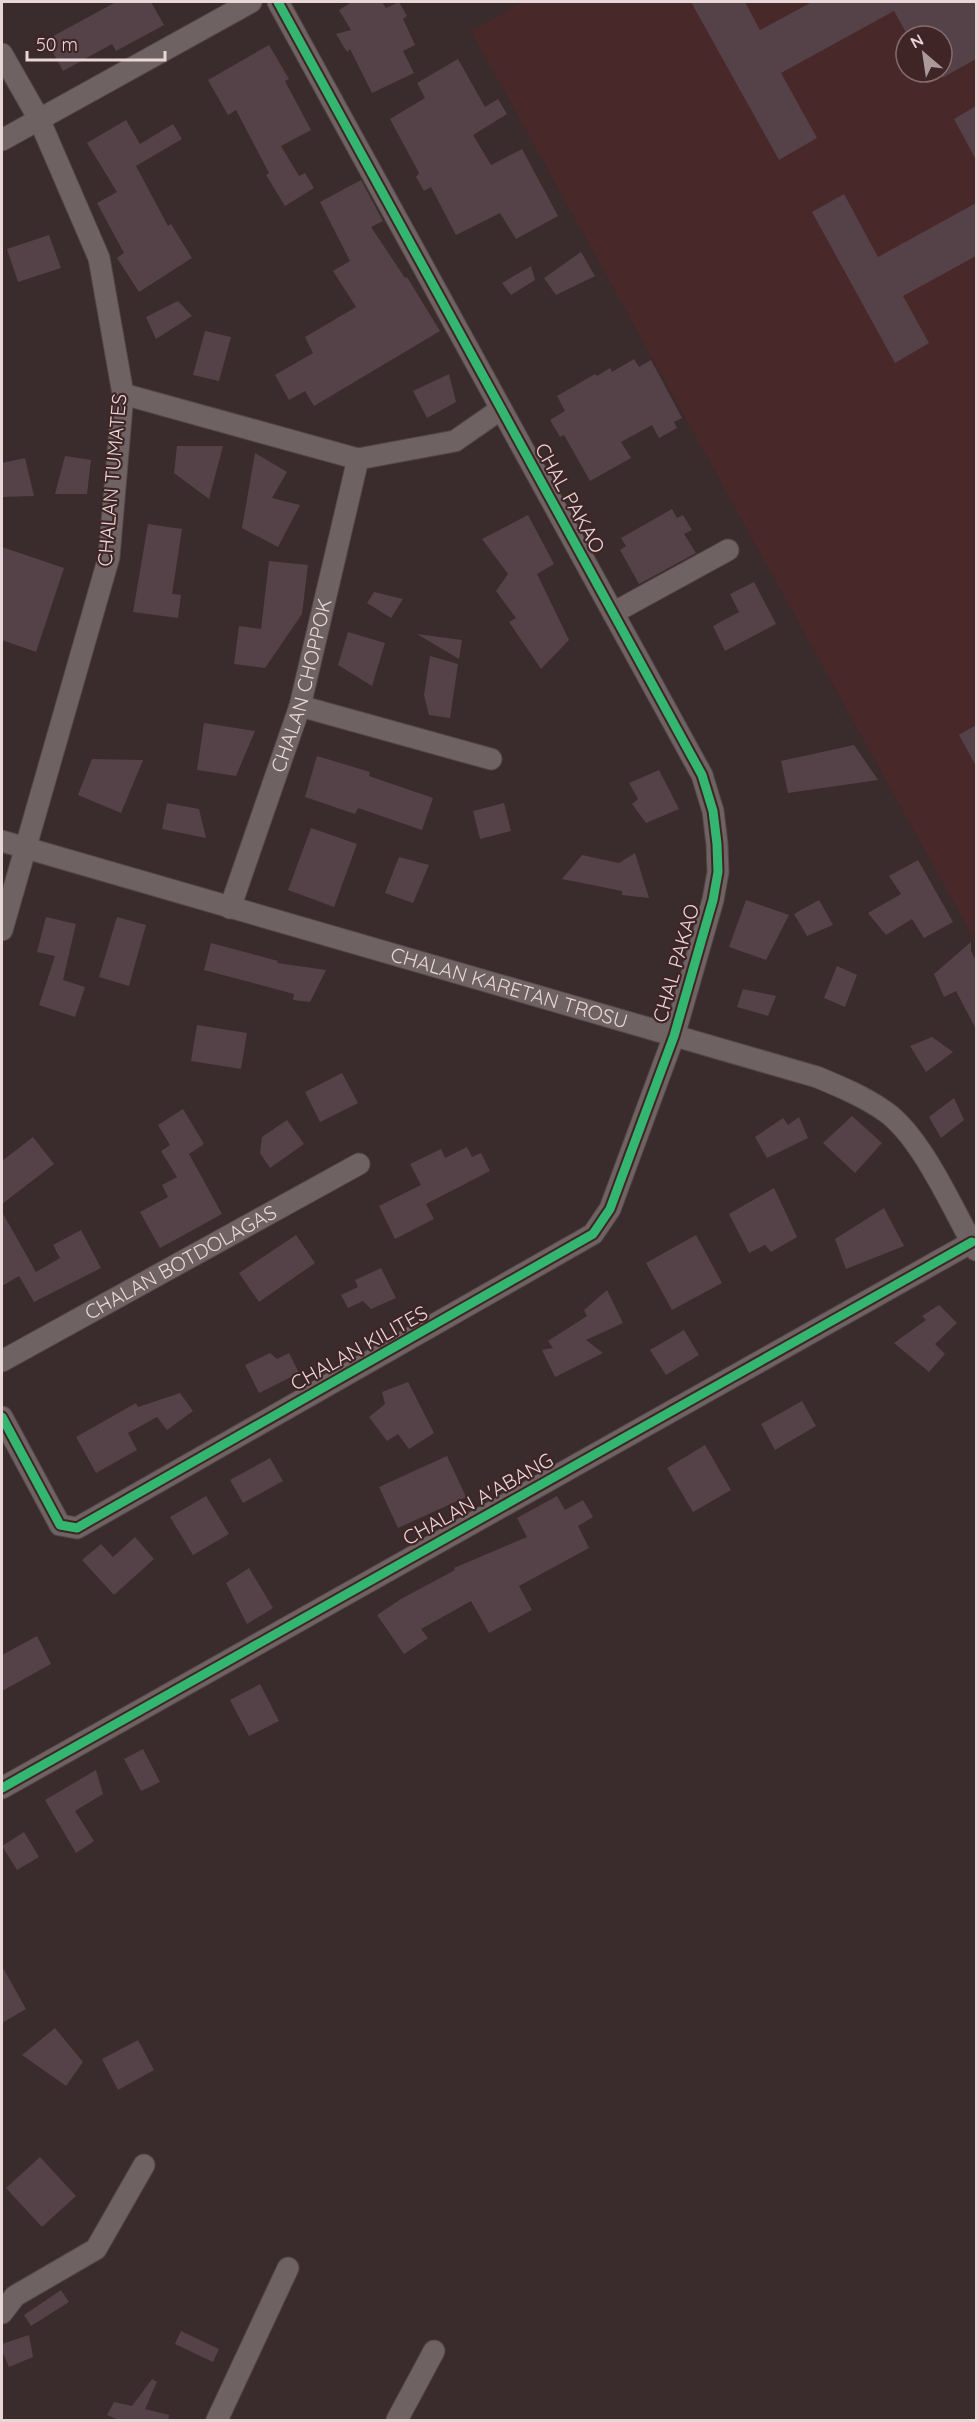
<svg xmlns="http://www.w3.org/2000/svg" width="978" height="2422" viewBox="0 0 978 2422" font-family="Quicksand,sans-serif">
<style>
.built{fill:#482829;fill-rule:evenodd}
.building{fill:#554248}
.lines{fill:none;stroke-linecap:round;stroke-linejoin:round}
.street-casing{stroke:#554748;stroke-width:23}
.street{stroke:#6e6262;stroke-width:21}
.cycleway-casing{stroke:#402526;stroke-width:13}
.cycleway{stroke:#33b770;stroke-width:9}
.labels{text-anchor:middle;stroke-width:4.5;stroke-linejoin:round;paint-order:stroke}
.street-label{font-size:20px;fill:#e9d6d6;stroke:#402526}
</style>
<rect width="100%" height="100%" fill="#3a2b2c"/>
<path class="built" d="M523,2H976V943L471,31ZM906,36H942V72H906Z"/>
<path class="building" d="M116,2H151L164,25L116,51L112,44L63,71L46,40Z
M352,2H382L386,8L399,2L407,16L403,19L415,45L403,51L414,73L372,93L350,49L347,52L336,34L351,30L339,10Z
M691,2H745L760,30L812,2H976V59L942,78V36H908L894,11L781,73L817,138L779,160Z
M269,45L289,79L285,81L311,130L281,146L299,176L305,173L314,188L285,206L266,175L269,173L236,110L228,115L208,80Z
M458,59L485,107L498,99L507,114L473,135L491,165L522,149L558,216L516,239L500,213L456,235L431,187L424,191L416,177L419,173L390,119L425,98L417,83Z
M976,106V160L954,119Z
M126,120L140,144L173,124L182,139L136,166L168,226L171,224L192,258L139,292L117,258L124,253L97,203L117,192L87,143Z
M361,180L383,221L371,227L405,278L407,277L440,331L314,406L305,391L289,400L275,375L313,353L305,337L356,307L333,271L350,261L320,202Z
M844,194L878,257L976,203V256L903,296L929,343L895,363L812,212Z
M49,235L61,268L18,282L7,249Z
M581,252L595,276L556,295L544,278Z
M531,266L535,280L511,295L502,283Z
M178,301L192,316L156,339L146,317Z
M205,331L231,337L219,381L193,375Z
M634,359L639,367L651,360L682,418L674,422L677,428L659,438L652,425L621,442L631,458L590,481L564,435L560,437L550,420L565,411L557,396L595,374L597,376L610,368L612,372Z
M449,374L456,402L427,418L413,391Z
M177,446H223L209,499L174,473Z
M255,453L287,472L272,498L300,505L278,547L242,528Z
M65,456L91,460L87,494H55Z
M25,458L34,496L2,497V463Z
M672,509L677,518L683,515L692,530L684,534L696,553L639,584L620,550L626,546L621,538Z
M528,515L554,564L537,574L569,640L541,669L509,622L516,618L496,591L508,574L482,539Z
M148,524L182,529L172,594L181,595L178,618L133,612Z
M2,547L64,568L36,652L2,640Z
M269,561L308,565L302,614L265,668L234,664L239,626L261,629Z
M754,582L776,624L725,651L713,626L739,612L730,594Z
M374,592L403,599L391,618L367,603Z
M348,632L385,643L372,686L338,665Z
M417,634L462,640L459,659Z
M430,656L458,664L450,718L429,715L424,695Z
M204,723L255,731L236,776L197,770Z
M976,725V766L959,735Z
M854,745L878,780L788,793L781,761Z
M317,756L370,772L369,776L433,798L422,830L358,808L355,814L305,797Z
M92,759L143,760L121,813L78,795Z
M659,770L679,809L646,823L632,804L638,799L629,783Z
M167,803L199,809L206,838L162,829Z
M504,803L511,831L480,839L473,811Z
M311,828L357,844L334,907L288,890Z
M635,853L649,898L622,895V891L562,879L582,855L619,863Z
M399,857L429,865L413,903L385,893Z
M918,860L953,922L924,938L912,919L886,935L868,913L901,894L889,876Z
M746,900L789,915L766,960L729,947Z
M819,900L833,925L807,936L794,914Z
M46,917L76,924L63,980L85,987L75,1017L39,1005L55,956L37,952Z
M117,917L146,925L129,986L99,977Z
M971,942V951L976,961V1029L956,991L944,997L934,974Z
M211,943L278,961L277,963L326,970L310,1002L293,1000L294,994L204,970Z
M837,966L857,975L845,1007L824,998Z
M743,989L776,996L768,1016L737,1007Z
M197,1025L247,1033L241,1069L191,1061Z
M932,1037L953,1052L926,1072L910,1046Z
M342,1073L358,1103L320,1122L305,1092Z
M954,1098L964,1120L941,1138L929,1117Z
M183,1109L204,1144L189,1154L222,1214L160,1248L140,1212L168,1197L162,1185L177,1177L161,1151L170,1145L158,1125Z
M852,1116L882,1143L855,1173L823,1143Z
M799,1117L808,1138L767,1158L755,1137L783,1118L788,1125Z
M287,1120L304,1144L270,1168L260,1153L262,1137Z
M33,1137L54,1164L2,1204V1161Z
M467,1147L472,1157L481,1153L490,1171L426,1204L434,1219L395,1239L379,1206L421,1185L410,1164L441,1149L445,1158Z
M774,1188L797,1237L771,1252L765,1245L749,1253L729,1214Z
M884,1208L904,1246L846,1269L835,1239Z
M2,1212L36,1272L60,1258L53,1245L81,1230L101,1268L34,1302L19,1276L2,1286Z
M296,1235L315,1263L259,1302L239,1273Z
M696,1235L722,1283L672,1310L646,1263Z
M381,1268L396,1298L371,1309L363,1301L348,1308L341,1295L358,1287L355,1280Z
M607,1290L623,1323L586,1340L603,1353L555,1377L542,1350L553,1348L548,1341L587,1316L584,1310Z
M939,1305L957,1323L935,1344L945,1354L929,1372L894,1343L926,1320L922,1316Z
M684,1330L699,1355L666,1375L650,1350Z
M270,1353L277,1359L289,1353L299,1373L259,1393L245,1365Z
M408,1382L434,1433L409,1449L398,1434L387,1441L369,1417L385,1404L382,1392Z
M180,1393L193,1411L167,1430L157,1417L128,1433L137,1450L96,1473L76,1437L136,1403L138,1407Z
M802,1401L816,1426L775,1450L761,1424Z
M705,1445L731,1490L693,1512L667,1468Z
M447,1456L466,1497L398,1528L379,1487Z
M270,1458L283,1481L243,1503L230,1480Z
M206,1496L229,1534L193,1555L170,1517Z
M557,1496L565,1510L583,1500L593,1517L578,1526L589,1548L519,1586L532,1610L489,1633L471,1601L421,1629L428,1638L404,1654L377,1615L401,1599L455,1570L454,1568L527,1537L517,1518Z
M135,1537L154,1559L114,1595L82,1560L101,1544L113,1557Z
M249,1568L273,1608L247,1624L226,1583Z
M37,1636L51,1664L2,1691V1655Z
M260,1684L279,1721L249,1736L230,1700Z
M143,1749L160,1782L141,1791L124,1759Z
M96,1770L103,1794L75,1811L94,1841L76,1853L45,1800Z
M24,1832L39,1857L17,1870L2,1846Z
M2,1966L26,2009L2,2023Z
M55,2028L83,2062L66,2086L22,2055Z
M138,2040L154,2070L118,2090L102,2059Z
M40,2157L76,2196L42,2227L6,2188Z
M61,2290L69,2302L31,2326L24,2315Z
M181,2331L219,2349L213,2362L175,2344Z
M29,2335L33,2357L9,2367L2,2351V2344Z
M152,2379L157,2382L145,2409L169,2415L168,2421H121L107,2415L114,2402L132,2406Z"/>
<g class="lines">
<defs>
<g id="street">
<path d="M2,54L39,119L99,258L123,394L109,557L2,930"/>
<path d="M2,140L251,2"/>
<path d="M123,394L358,459L455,441L501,409"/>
<path d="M613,613L728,550"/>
<path d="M300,706L491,759"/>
<path id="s1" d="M2,841L817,1077C841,1087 865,1097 886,1112C923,1139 953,1210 976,1250"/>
<path id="s2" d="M230,908L300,706L358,459"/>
<path id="s3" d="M2,1361L359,1164"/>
<path d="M2,1417L60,1525L77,1528L593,1234L610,1209L674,1036L713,900L718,872L717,844L713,811L702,775L278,2"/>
<path d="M2,1788L972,1242"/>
<path d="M2,2313L15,2296L96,2249L144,2165"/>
<path d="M217,2420L288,2268"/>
<path d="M397,2420L434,2351"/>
</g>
</defs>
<use href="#street" class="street-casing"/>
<use href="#street" class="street"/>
<defs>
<path id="cycleway" d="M2,1417L60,1525L77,1528L593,1234L610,1209L674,1036L713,900L718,872L717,844L713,811L702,775L278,2
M2,1788L972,1242"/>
</defs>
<use href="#cycleway" class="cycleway-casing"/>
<use href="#cycleway" class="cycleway"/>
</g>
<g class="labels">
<g class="street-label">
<text transform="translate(112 480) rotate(-85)" y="7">CHALAN TUMATES</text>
<text transform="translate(570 498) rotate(61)" y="7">CHAL PAKAO</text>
<text dy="7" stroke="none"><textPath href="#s2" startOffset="234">CHALAN CHOPPOK</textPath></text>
<text transform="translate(676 963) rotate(-74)" y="7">CHAL PAKAO</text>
<text dy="7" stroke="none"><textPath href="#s1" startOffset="528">CHALAN KARETAN TROSU</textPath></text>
<text dy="7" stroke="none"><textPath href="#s3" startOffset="204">CHALAN BOTDOLAGAS</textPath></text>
<text transform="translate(359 1348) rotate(-29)" y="7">CHALAN KILITES</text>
<text transform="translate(478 1499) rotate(-29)" y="7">CHALAN A'ABANG</text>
</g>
</g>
<rect width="978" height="2422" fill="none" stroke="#e9d6d6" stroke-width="6"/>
<g transform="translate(924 54) rotate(331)"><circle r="28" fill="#402526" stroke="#846c6c" stroke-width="1.5"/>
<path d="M0-4.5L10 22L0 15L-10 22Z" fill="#ac9a9a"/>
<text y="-9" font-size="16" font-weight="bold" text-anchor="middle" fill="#e9d6d6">N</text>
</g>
<path d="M27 51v9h138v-9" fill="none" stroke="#e9d6d6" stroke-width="3"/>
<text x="36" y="51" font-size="18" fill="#e9d6d6" stroke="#402526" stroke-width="4.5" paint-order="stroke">50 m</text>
</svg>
